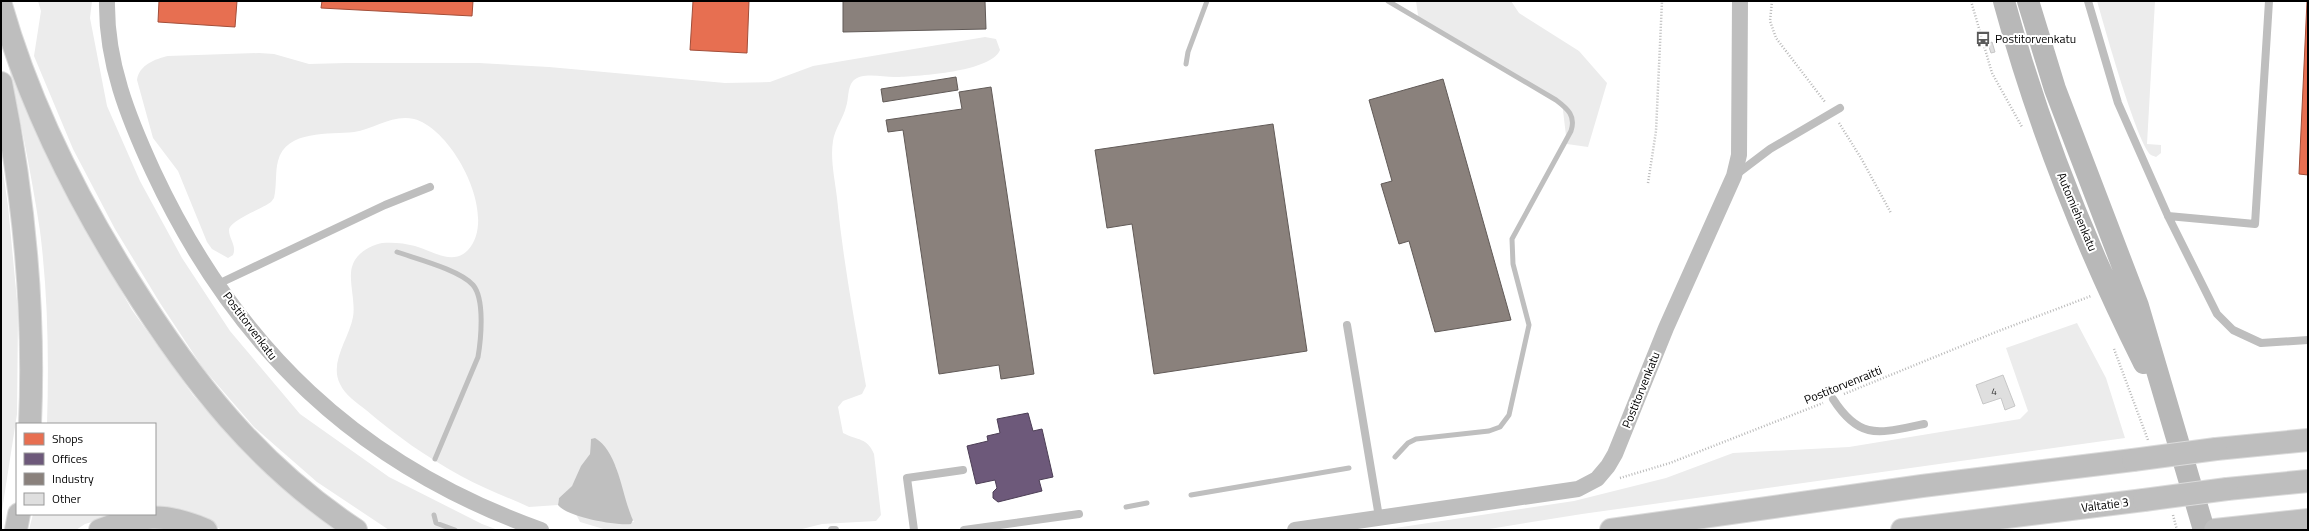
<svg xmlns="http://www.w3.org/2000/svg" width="2309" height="531" viewBox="0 0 2309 531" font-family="'Titillium Web',sans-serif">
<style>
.green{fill:#ececec}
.water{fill:#bfbfbf}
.shops{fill:#e76f51;stroke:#a24e39}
.offices{fill:#6d597a;stroke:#4c3e55}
.industry{fill:#8a817c;stroke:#615a57}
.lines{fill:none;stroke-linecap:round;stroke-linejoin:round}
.stream{stroke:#bfbfbf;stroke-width:5}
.building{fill:#dfdfdf;stroke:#c7c7c7}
.highway-casing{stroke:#dbdbdb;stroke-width:24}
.path{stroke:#b9b9b9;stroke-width:2.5;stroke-dasharray:1 2;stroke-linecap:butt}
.lane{stroke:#bebebe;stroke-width:8}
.street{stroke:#bebebe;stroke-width:16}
.secondary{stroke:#b8b8b8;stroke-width:22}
.highway{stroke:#bebebe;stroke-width:22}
.highway-bridge-casing{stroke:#dbdbdb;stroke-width:24;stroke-linecap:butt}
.highway-bridge{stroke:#bebebe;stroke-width:22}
.labels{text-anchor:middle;stroke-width:4;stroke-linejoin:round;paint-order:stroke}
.number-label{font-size:10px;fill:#383838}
.poi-label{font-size:12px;fill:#000;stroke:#fff;text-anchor:start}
.street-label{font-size:12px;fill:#000;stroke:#fff}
</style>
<rect width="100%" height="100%" fill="#fff"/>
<path class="green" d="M38,1H92L90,18L107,106L140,181L182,258L230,331L300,414L389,477L482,524L498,530H389L317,482L254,427L203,368L160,303L115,229L73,149L34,56L41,11Z
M1416,1H1511L1519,13L1579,51L1607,83L1588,147L1567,144L1562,102L1419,22Z
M2097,1H2155L2147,144L2161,145V153L2156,157C2155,156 2152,156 2151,155C2137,144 2104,25 2097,1Z
M985,37L996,39L1000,50C991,72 919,76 897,77C885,78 863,71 853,81C847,88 849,99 846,107C843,119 835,128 833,141C830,159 835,180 837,198C843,261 855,324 866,386L862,394L843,401L838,407L843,433C858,441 867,437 874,454L881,515L876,521L822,524L798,530H607L580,522L576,514L601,521L634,522L626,506L616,467L598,440L591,439L590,454L572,486L559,498L558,505L529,507C507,497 483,488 461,476C428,458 395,435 366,410C357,403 345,395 340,384C329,362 349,339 353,317C356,301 347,277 353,264C357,253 371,245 382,243C393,242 404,243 415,246C432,251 453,266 468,250C499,217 453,129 414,119C393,114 374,129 354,132C330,135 286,129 278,161C275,172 277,185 274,198L271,202C262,209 230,220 229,230C229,239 237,246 233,255L228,258L212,249L207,242L178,171L153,138L137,80C139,65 155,59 168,56L259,53L274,54L309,64L346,63H479L549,67L725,83L770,82L813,66Z
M5,49L78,215L132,310L193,395L240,448L296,498L341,530H222L204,520L155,510V424H47C49,360 48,294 40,231C31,170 18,110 5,49Z
M1,158L8,206L18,311L17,414L1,517Z
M2077,323L2106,378L2125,438L1582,514L1483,530H1382L1574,501L1666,478L1733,453L1849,447L2020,419L2028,411L2006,348Z
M33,514H120L85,524L76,530H29Z"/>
<path class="water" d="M595,438C619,452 622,497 633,520L631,524C617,526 567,517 558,505L559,498L572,486L581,466L590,454L591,439Z"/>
<path class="shops" d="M159,1H237L235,27L158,22Z
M322,1H473L472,16L321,8Z
M693,1H749L747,53L690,50Z
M2307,1H2308V175L2299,174Z"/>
<path class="offices" d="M1028,413L1033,431L1042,429L1053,477L1039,480L1042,491L998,502L993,498V492L997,488L995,480L976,484L967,446L988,441L987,436L1000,433L997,419Z"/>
<path class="industry" d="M843,1H985L986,29L843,32Z
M956,77L958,90L883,102L881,89Z
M1443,79L1511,320L1435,332L1409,241L1399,244L1381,184L1392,181L1369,100Z
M991,87L1034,374L1001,379L999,365L939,374L903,130L888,132L886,120L962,109L959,92Z
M1273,124L1307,351L1154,374L1132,224L1107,228L1095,150Z"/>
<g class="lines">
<path class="stream" d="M1388,1L1556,100C1568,109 1576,116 1571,131L1512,239L1513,264L1529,325L1509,415L1500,427L1489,431L1416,439L1408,443L1395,457
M1186,64L1188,52L1207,1
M397,252C417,259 460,270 473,285C485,299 481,339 478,357L435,459
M1191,495L1349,468
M1126,507L1147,503
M434,515L436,523L455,530"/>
</g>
<path class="building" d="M1992,42L1995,52L1991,53L1988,44Z
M2003,375L2015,406L2005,410L2001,398L1983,404L1976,385Z"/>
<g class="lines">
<defs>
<path id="highway" d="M1,5C29,103 75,195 129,281C192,381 256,464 356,530
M1,83C24,196 35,309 30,424
M2216,449L2308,440
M2227,489L2308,481
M16,530L19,514
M100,530C141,515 164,512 206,530
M1611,530L1922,486L2133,460
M1902,530L2144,500
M2215,530L2308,520"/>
</defs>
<use href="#highway" class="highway-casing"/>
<path class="path" d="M1772,1L1770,21L1776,38L1825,102
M1971,1L1992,73L2022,127
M1839,123L1861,158L1891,213
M1648,183L1656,131L1662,1
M2114,349L2148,440
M1844,394L1996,332L2091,296
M1620,478L1670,463L1823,403
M2173,515L2177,530"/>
<path class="lane" d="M2088,1L2118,103L2168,216L2217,314L2233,330L2261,343L2308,340
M1737,174L1770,149L1840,108
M2168,216L2255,224L2269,1
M218,284L385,205L430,187
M1347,325L1379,517
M1833,399C1860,441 1879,433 1924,424
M832,530H835
M914,530L907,478L963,470
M964,530L1079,514"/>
<path class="street" d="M107,1C106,62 128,117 153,171C235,347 358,465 541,530
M1295,530L1578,489L1597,479L1608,466L1615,454L1666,328L1734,176L1739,155L1740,1"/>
<path class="secondary" d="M2004,1C2038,126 2086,247 2144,363
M2028,1L2055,89L2138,306L2204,530"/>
<use href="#highway" class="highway"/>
<defs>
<path id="highway-bridge" d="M2133,460L2216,449
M2144,500L2227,489"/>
</defs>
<use href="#highway-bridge" class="highway-bridge-casing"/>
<use href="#highway-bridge" class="highway-bridge"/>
</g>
<defs>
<symbol id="bus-bare" viewBox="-9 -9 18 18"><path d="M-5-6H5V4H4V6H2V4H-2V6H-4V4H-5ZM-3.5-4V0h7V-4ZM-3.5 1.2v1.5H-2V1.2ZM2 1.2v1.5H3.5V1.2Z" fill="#595959" stroke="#fff" stroke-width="2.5" paint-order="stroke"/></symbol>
</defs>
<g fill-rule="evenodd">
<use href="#bus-bare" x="1972" y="28" width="22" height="22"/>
</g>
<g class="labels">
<g class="number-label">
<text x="1994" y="395">4</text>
</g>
<g class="poi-label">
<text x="1995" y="43">Postitorvenkatu</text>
</g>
<g class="street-label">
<text transform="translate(2077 212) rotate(67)" y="4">Automiehenkatu</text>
<text transform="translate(250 326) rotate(53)" y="4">Postitorvenkatu</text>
<text transform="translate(1843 385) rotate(-22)" y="4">Postitorvenraitti</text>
<text transform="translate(1641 390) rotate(-68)" y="4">Postitorvenkatu</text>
<text transform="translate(2105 505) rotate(-7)" y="4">Valtatie 3</text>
</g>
</g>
<rect width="2309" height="531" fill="none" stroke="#000000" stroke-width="4"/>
<rect x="16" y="423" width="140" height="92" fill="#ffffff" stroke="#999999"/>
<rect x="24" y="433" width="20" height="12" fill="#e76f51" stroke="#999999"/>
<text x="52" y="443" font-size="12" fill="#000000">Shops</text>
<rect x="24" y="453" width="20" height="12" fill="#6d597a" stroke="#999999"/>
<text x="52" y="463" font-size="12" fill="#000000">Offices</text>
<rect x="24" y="473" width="20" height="12" fill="#8a817c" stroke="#999999"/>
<text x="52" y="483" font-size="12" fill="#000000">Industry</text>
<rect x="24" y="493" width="20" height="12" fill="#dfdfdf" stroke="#999999"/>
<text x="52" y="503" font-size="12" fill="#000000">Other</text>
</svg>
